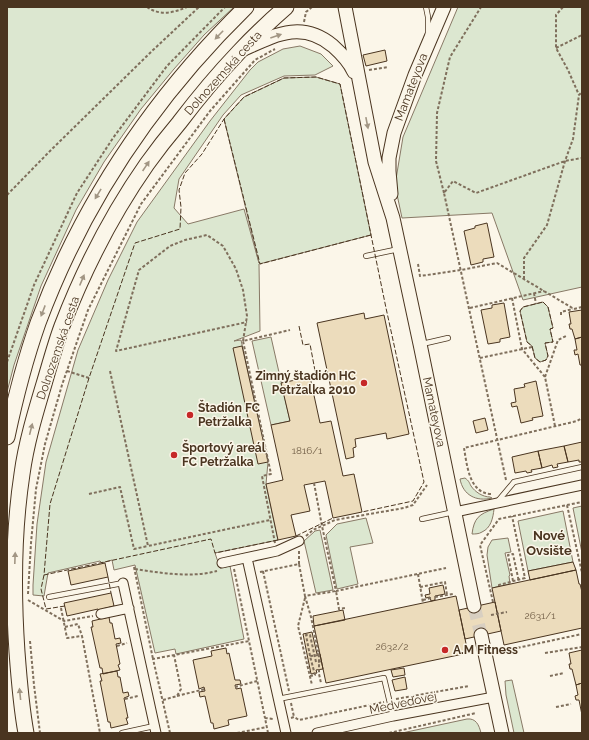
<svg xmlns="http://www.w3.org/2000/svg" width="589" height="740" viewBox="0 0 589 740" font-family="Raleway,sans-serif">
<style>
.green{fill:#dce7d0;stroke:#887966}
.building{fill:#ecdcbc;stroke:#4a3520}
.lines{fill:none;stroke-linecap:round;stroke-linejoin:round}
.secondary-tunnel{stroke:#d8cfc1;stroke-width:13;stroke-dasharray:13 6;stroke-linecap:butt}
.lane-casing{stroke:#4a3520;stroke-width:6}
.street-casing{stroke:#4a3520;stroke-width:11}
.secondary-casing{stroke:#4a3520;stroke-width:15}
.primary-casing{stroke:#4a3520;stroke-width:17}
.path{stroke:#7f6f5c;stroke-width:2;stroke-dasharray:3 2;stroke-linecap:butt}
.lane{stroke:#fbf6e9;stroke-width:4.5}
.street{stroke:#fbf6e9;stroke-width:9}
.secondary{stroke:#fbf6e9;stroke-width:13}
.primary{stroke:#fbf6e9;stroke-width:15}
.path-bridge{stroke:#7f6f5c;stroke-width:2;stroke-dasharray:3 2;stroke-linecap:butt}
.fence{stroke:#4a3520;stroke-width:1;stroke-dasharray:5 2;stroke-linecap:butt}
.oneway{fill:#a29684}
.poi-dot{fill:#c62828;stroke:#fbf6e9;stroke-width:1.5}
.labels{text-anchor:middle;stroke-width:3;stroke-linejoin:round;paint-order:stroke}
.number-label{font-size:10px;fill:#725f47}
.street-label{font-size:12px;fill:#4a3520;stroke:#fbf6e9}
.poi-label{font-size:12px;font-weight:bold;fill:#4a3520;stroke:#fbf6e9;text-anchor:start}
.neighbourhood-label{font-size:13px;font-weight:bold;fill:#4a3520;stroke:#fbf6e9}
</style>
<rect width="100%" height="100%" fill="#fbf6e9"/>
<path class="green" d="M7,7H234L204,35L174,69L141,109L104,162L76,210L41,286L14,365L7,392Z
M458,7H582V287L523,300L492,213L402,218L395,185L403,137Z
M300,46L321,54L333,66L315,75L284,76L241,95L223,115L179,179L174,208L188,224L244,209L259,263L224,119L244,97L284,78L316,77L340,84L371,235L259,264L260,331L234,341L241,340L268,462L266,484L278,540L215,553L220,568L230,566L244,639L176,654L175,649L155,653L135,565L114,570L112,560L102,563L100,561L48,573L44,596L33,595V585L37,524L46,462L78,350L108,280L137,222L210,121L250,70L258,62L283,49Z
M543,302L548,307L553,328L550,329L553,342L545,343L548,356L546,360L540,362L535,358L532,346L527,342L520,311L523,307Z
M271,337L290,421L271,425L252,341Z
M465,478C469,481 469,482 471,486C475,492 483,497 490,497L492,498C476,502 463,495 460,479Z
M582,506V553L573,508Z
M494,509C493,518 491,528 482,532C479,534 475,534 472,534C474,518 479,514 494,509Z
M563,511L573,562L528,571L518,521Z
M366,518L373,543L350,547L358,584L337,589L326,535L337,524Z
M320,530L333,590L316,593L304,541L315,531Z
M508,538L511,552L505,553L510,575L509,576L510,584L492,588L487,555L488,547L492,540Z
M512,680L524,733H514L506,695L505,681Z
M467,719C476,718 479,725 481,733H402Z"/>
<path class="building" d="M385,50L387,61L366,66L363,55Z
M487,223L494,257L483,259V262L471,265L464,231L475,228V226Z
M504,303L510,337L500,339V342L488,344L481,310L492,308V305Z
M582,310V337L575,339L572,329H570L569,324H571L569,312Z
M364,313L365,319L384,315L409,434L387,439L386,433L355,439L356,447L353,448L354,457L346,459L317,323Z
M582,337V365H580L578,354L575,355L574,350H577L575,339Z
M242,346L268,462L258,464L233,348Z
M310,377L320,423L331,421L343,476L354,474L362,512L333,518L325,481L304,485L310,511L291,515L296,536L278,540L266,484L283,480L271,425L290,421L281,383Z
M536,381L543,416L532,418L533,420L521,423L517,406L512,407L511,403L516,402L514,389L525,387L524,384Z
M485,418L488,430L476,433L473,421Z
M582,442V462H579V460L568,462L564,446Z
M564,446L568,462L557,464L558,467L553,468L552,465L542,468L538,451Z
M538,451L542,468L531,470L532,472L527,473L526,471L515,473L512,457Z
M573,562L576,570L530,580L528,571Z
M105,563L108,577L71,585L68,571Z
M576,570L579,584H580L582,592V628L504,645L492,588Z
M443,585L445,594L435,596V600L431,601L430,597L426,598L425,595L430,594L429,588Z
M111,593L114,606L102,609L103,612H99L98,609L67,616L64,603Z
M456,596L468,653L326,683L314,626Z
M495,602L501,631L465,639L459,610Z
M343,610L345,620L314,626L313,616Z
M109,617L110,623H112L115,639L120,638L121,643L116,644L120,664L118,665L120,670L103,674L102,668H100L91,627H93L92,621Z
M312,632L317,654H320L323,669L316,670L317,673L311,674L303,634Z
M226,648L227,654L229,653L235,680H240L241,684L235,685L236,689L241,688L247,716L228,720L229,725L214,729L213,723H211L205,696L200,697L199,692L205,691L204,687L199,689L193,660L212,656L211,651Z
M582,650V683L576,685L572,669H570L569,664H571L569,653Z
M404,668L405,675L393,677L391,670Z
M117,671L118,677H120L123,693L128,692L129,696L124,698L128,718H126L128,724L111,728L110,722H108L100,681H102L100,674Z
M405,677L407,689L395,691L392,680Z
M582,683V715L579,700H576L575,696L578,695L576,685Z"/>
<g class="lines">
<path class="secondary-tunnel" d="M474,606L481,635"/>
<defs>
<path id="lane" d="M426,7L428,17V35
M366,256L399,249
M422,344L448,338
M498,501L514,482L582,467
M422,519L454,512
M49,597L123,583
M278,699L384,678L393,716
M122,733L154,726"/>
<path id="street" d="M455,512L582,485
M247,558L286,733
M222,563L277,551L299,541
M123,583L156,733
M101,614L129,608
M317,733L393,716L494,697"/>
<path id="secondary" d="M345,7L375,162L393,218L420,344L474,606
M244,49C275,35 302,20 333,46C342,54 349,61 354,72
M391,194L389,171V158L394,133L415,75L444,7
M481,635L502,733"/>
<path id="primary" d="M7,437C15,399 25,360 38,323C83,202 154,97 246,7
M26,733C21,706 19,679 17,652C13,593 13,533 22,474C26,444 35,414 44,384C50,364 55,345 62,326C84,269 112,214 147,164C157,150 168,136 179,123C198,98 218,74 239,52C254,36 270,21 286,7"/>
</defs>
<use href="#lane" class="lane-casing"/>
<use href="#street" class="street-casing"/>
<use href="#secondary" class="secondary-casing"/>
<use href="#primary" class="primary-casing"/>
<path class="path" d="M147,7C160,16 173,13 187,7
M563,7L556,15V48L568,70L579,95
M304,22L306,12L312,7
M556,48L582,35
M369,70L388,67
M444,193L436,161L437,113L450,57L481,7
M7,195L50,151L152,51L199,7
M418,264L420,276L461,270L497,263L574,309L582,307
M524,279V258L547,225L565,161L573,139L579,95L582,92
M534,293L536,304
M512,298L522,349L545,377L555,426
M470,308L544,291
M561,315V312L573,309
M243,341L247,316L243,290L236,269L223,246L207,235L185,240L170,246L139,270L116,351L247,322
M480,358L532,347
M7,362L34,285L77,193L113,138L167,66L225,7
M67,371L89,378
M110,371L148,546L270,520
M545,377L558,340L566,336
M506,480L444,193L453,181L476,193L565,161L582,158
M314,483L322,526L336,591L446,568
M89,494L120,487L134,549L148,546
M491,494C469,493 467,465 464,448L577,421L582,418
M567,505L582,573
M306,536L313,530L335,520L404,508L413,505L427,485
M275,543L262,476L271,474L243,341L290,330
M299,564V551
M134,567L153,659
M135,569C161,573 191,578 217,571
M234,569L265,718
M263,571L289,691
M260,572L299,564L305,596L336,591L339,609L345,608
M418,574L423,603
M499,586V585L525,578L512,516
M420,587L445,582L447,595
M28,594L31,543L36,489L45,444L62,385L88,310L141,204L210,111L255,60L275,49
M305,596L311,617L319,655V674L321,683
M435,597L453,594
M305,598L298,626L312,685
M28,600L64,621L93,616
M423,600L431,598
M493,602L480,545L499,519L582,502
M61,608L67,638L82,636L100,733
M491,615L507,612
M65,627L78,624L82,636
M30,641L34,685L40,733
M117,646L127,643
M503,651L582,634
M545,653L582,647
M310,676L315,675L310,656L319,655
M550,676L564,673
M235,687L257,681
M177,696L205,689
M125,699L138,696
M396,699L469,686
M163,700L177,696L181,689L174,655
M291,703L294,717
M556,707L571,704
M291,718L294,717L299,720L384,702
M170,733L153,659L249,641
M237,733L267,727
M268,733L265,718L273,719
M389,733L476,713"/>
<use href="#lane" class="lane"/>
<use href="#street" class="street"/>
<use href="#secondary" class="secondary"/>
<use href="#primary" class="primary"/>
<path class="path-bridge" d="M513,581L508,555L513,554L519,582
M310,656L306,635H310L316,662L322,661"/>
<path class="fence" d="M224,119L260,264L371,235
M543,302L548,307L553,328L550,329L553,342L545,343L548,356L546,360L540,362L535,358L532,346L527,342L520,311L523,307Z
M299,326L303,345L310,344L316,376L310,377
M296,536L333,518
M278,540L215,553L211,539L44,575L50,504L89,378L135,243L180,229L181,207L179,190L185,173L202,154L224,119L244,97L284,78L316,77L340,84L386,308L424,482L413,501L362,512
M44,575L41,589L46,609L65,606
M108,577L111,593"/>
</g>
<defs><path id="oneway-solid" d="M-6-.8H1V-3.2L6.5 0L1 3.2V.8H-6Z"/></defs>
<g class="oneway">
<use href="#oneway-solid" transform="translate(219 35) rotate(134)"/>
<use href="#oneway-solid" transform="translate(276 36) rotate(-19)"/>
<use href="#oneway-solid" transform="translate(367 123) rotate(79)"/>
<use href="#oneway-solid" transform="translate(146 166) rotate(-56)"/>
<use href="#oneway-solid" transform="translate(98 194) rotate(121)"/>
<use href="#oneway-solid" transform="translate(82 280) rotate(-67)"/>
<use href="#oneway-solid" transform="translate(43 311) rotate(111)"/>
<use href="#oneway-solid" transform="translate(31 429) rotate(-76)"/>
<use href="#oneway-solid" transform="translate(15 558) rotate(-88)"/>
<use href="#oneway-solid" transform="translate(20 694) rotate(-96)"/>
</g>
<g class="poi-dot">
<circle cx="364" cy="383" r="4"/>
<circle cx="190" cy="415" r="4"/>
<circle cx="174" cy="455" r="4"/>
<circle cx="445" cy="650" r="4"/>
</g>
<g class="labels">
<g class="number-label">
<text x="307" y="454">1816/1</text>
<text x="540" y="619">2631/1</text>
<text x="392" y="650">2632/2</text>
</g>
<g class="street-label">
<text transform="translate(223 73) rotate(-48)" y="4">Dolnozemská cesta</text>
<text transform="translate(411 87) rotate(-69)" y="4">Mamateyova</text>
<text transform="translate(58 348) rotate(-71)" y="4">Dolnozemská cesta</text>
<text transform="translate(434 412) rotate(78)" y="4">Mamateyova</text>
<text transform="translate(403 703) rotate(-12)" y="4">Medveďovej</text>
</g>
<g class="poi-label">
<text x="356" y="380" text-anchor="end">Zimný štadión HC<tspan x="356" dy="14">Petržalka 2010</tspan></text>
<text x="198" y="412">Štadión FC<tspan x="198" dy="14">Petržalka</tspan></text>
<text x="182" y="452">Športový areál<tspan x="182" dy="14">FC Petržalka</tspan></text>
<text x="453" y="654">A.M Fitness</text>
</g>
<g class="neighbourhood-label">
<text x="549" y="540">Nové<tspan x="549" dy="15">Ovsište</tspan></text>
</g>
</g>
<rect width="589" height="740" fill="none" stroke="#4a3520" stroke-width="16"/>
</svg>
